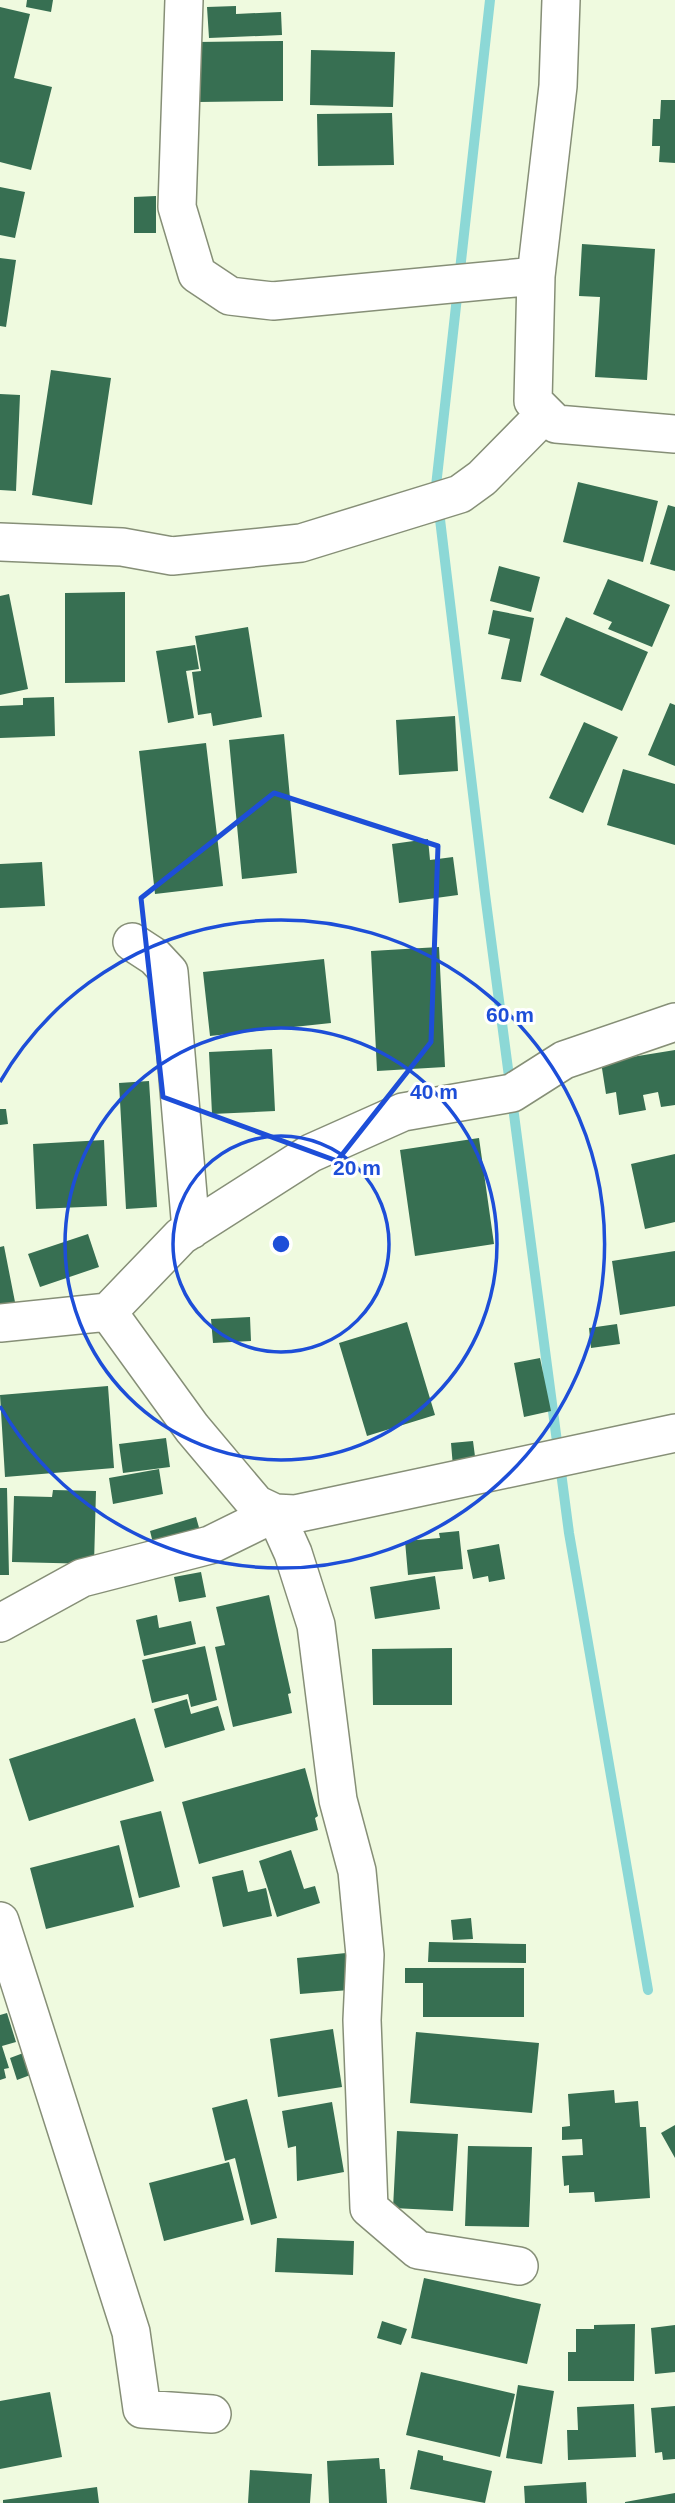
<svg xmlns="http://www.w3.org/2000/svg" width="675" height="2503" viewBox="0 0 675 2503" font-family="Helvetica,sans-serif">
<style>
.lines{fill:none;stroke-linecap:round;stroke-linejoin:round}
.stream{stroke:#8cd8d6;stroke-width:10}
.building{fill:#376f52}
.minor-casing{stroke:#868f77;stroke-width:40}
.minor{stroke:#fff;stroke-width:37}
.marked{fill:none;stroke:#1d4ed8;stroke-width:5;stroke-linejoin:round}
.ring{fill:none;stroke:#1d4ed8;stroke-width:3.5}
.centre{fill:#1d4ed8;stroke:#fff;stroke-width:3.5}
.ring-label{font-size:21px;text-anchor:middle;font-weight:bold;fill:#1d4ed8;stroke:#fff;stroke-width:6;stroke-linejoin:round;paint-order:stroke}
</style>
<rect width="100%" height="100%" fill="#effadf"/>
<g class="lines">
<path class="stream" d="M490,0L436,486L485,894L569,1533L648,1990"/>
</g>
<path class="building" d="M27,0H53L51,12L26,7Z
M236,6V14L281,12L282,35L209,38L207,7Z
M0,7L30,14L14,78L52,87L31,170L0,162Z
M283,41V101L198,102L197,42Z
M311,50L395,52L393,107L310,105Z
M661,100H675V163L659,162L660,146H652L653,119H660Z
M392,113L394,165L318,166L317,114Z
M0,187L25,192L15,238L0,235Z
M156,196V233H134V197Z
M582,244L655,249L647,380L595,377L600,297L579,296Z
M0,258L16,260L6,327L0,326Z
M51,370L111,378L92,505L32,495Z
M0,394L20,395L16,491L0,490Z
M578,482L658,501L643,562L563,542Z
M668,505L675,507V571L650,564Z
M499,566L540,577L531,612L490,601Z
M608,579L670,605L652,647L608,629L612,622L593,614Z
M125,592V682L65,683V593Z
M9,594L28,689L0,695V596Z
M493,610L534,618L521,682L501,679L510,639L488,634Z
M566,617L648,652L622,711L540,675Z
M248,627L262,717L213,726L211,713L198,715L192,672L201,671L195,636Z
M195,645L199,669L186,671L194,718L168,723L156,651Z
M54,697L55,736L0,738V706L23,705V698Z
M670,703L675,705V766L648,755Z
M455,716L458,771L399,775L396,720Z
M584,722L618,737L583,813L549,798Z
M284,734L297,873L242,879L229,740Z
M206,743L223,886L155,894L139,751Z
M623,769L675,784V845L607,825Z
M428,839L430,860L453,857L458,895L399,903L392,844Z
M42,862L45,906L0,908V864Z
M439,947L445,1067L377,1071L371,951Z
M324,959L331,1023L210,1036L203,972Z
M272,1049L275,1111L212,1114L209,1052Z
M675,1050V1105L661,1107L658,1092L643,1095L646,1110L619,1115L616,1092L606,1094L601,1062Z
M149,1081L157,1207L126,1209L119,1083Z
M0,1109H6L8,1124L0,1125Z
M479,1138L494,1244L415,1256L400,1150Z
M104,1140L107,1206L36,1209L33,1144Z
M675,1154V1222L645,1229L631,1164Z
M88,1234L99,1267L40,1287L28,1254Z
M4,1246L15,1302L0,1305V1247Z
M675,1251V1306L620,1315L612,1261Z
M250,1317L251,1341L213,1343L211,1319Z
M407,1322L435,1415L367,1436L339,1343Z
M617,1324L620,1344L591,1348L589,1328Z
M540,1358L551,1411L524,1417L514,1363Z
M108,1386L114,1468L5,1477L0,1395Z
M166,1438L170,1467L123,1473L119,1444Z
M473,1441L476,1464L453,1467L451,1443Z
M159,1469L163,1494L113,1504L109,1478Z
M0,1488H7L9,1575H0Z
M53,1490L96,1491L94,1564L12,1562L14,1496L52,1497Z
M196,1517L202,1538L155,1551L150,1531Z
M459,1531L463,1569L408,1575L405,1541L440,1538L439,1533Z
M499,1544L505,1579L489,1582L488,1576L473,1579L467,1550Z
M201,1572L206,1597L179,1602L174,1577Z
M435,1576L440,1609L375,1619L370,1587Z
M269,1595L291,1693L288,1694L292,1713L233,1727L215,1647L225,1645L216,1607Z
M157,1615L159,1628L191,1621L196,1644L144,1656L136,1620Z
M205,1646L217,1700L191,1707L188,1694L152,1703L142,1660Z
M452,1648V1705H373L372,1649Z
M187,1699L191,1714L218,1706L225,1730L165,1748L154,1709Z
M135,1718L154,1781L29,1821L9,1759Z
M305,1768L318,1816L315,1818L318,1830L199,1864L182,1802Z
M161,1811L180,1887L139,1898L120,1821Z
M119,1845L134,1907L46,1929L30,1868Z
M291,1850L304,1889L315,1886L320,1903L277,1917L259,1861Z
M243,1870L248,1892L266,1888L272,1916L223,1927L212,1877Z
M471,1918L473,1939L453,1940L451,1920Z
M429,1942L526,1944V1963L428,1962Z
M346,1953L349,1990L300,1994L297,1958Z
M405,1968H524V2017H423V1983H405Z
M7,2013L16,2042L2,2046L9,2068L4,2069L6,2078L0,2080V2015Z
M333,2029L342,2087L278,2097L270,2039Z
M416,2032L539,2043L532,2113L410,2103Z
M26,2052L33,2074L17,2080L10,2058Z
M614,2090L615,2103L638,2101L640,2127H646L650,2198L595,2202L594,2192L569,2193V2185L564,2186L562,2156L583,2155L582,2139L562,2140V2127L570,2126L568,2094Z
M247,2099L277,2218L251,2225L235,2158L225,2161L212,2108Z
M332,2102L344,2172L297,2181L296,2146L288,2148L282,2111Z
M675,2125V2158L661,2133Z
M397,2131L458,2134L453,2211L393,2208Z
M468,2146L532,2147L529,2227L465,2226Z
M229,2162L244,2220L164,2241L149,2183Z
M277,2238L354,2241L353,2275L275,2272Z
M424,2278L541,2304L527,2364L411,2338Z
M382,2321L407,2329L401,2345L377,2338Z
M635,2324L634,2381H568V2352H576V2329H594V2325Z
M675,2325V2372L655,2374L651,2328Z
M421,2372L515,2394L500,2457L406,2435Z
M518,2385L554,2391L542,2464L506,2458Z
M50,2392L62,2457L0,2469V2401Z
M634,2404L636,2457L568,2460L567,2430H578L577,2407Z
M675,2406V2459L663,2460L662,2452L655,2453L651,2408Z
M418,2450L443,2456V2460L492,2471L485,2503L410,2489Z
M379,2458L380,2469H385L387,2503H329L327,2461Z
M250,2470L312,2474L310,2503H248Z
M586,2482L587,2503H525L524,2486Z
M97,2487L99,2503H3V2500Z
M675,2493V2503H625V2502Z"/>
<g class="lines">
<defs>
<path id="minor" d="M184,0L177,207L197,274L230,296L273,301L536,276
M561,0L558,86L536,276L533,401L556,424L675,434
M0,542L122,547L172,556L301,543L460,494L482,478L544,415
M132,942L155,957L169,972L191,1230
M108,1312L181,1236L311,1153L403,1112L512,1093L564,1060L675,1022
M0,1323L108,1312L192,1428L256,1504L275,1513L295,1514L675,1433
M0,1623L82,1578L210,1545L275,1513L293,1553L316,1625L338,1800L357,1871L365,1955L362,2020L369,2208L418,2250L519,2266
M0,1921L131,2332L142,2409L212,2414"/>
</defs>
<use href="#minor" class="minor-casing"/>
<use href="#minor" class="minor"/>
</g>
<path class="marked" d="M274,793L438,846L431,1042L337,1161L163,1097L141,898Z"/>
<g class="ring">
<circle cx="281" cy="1244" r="108"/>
<circle cx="281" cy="1244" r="216"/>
<path d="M0 1082A324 324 0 1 1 0 1406"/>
</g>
<circle cx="281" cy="1244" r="10" class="centre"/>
<g class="ring-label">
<text x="510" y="1022">60 m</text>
<text x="434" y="1099">40 m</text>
<text x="357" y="1175">20 m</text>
</g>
</svg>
